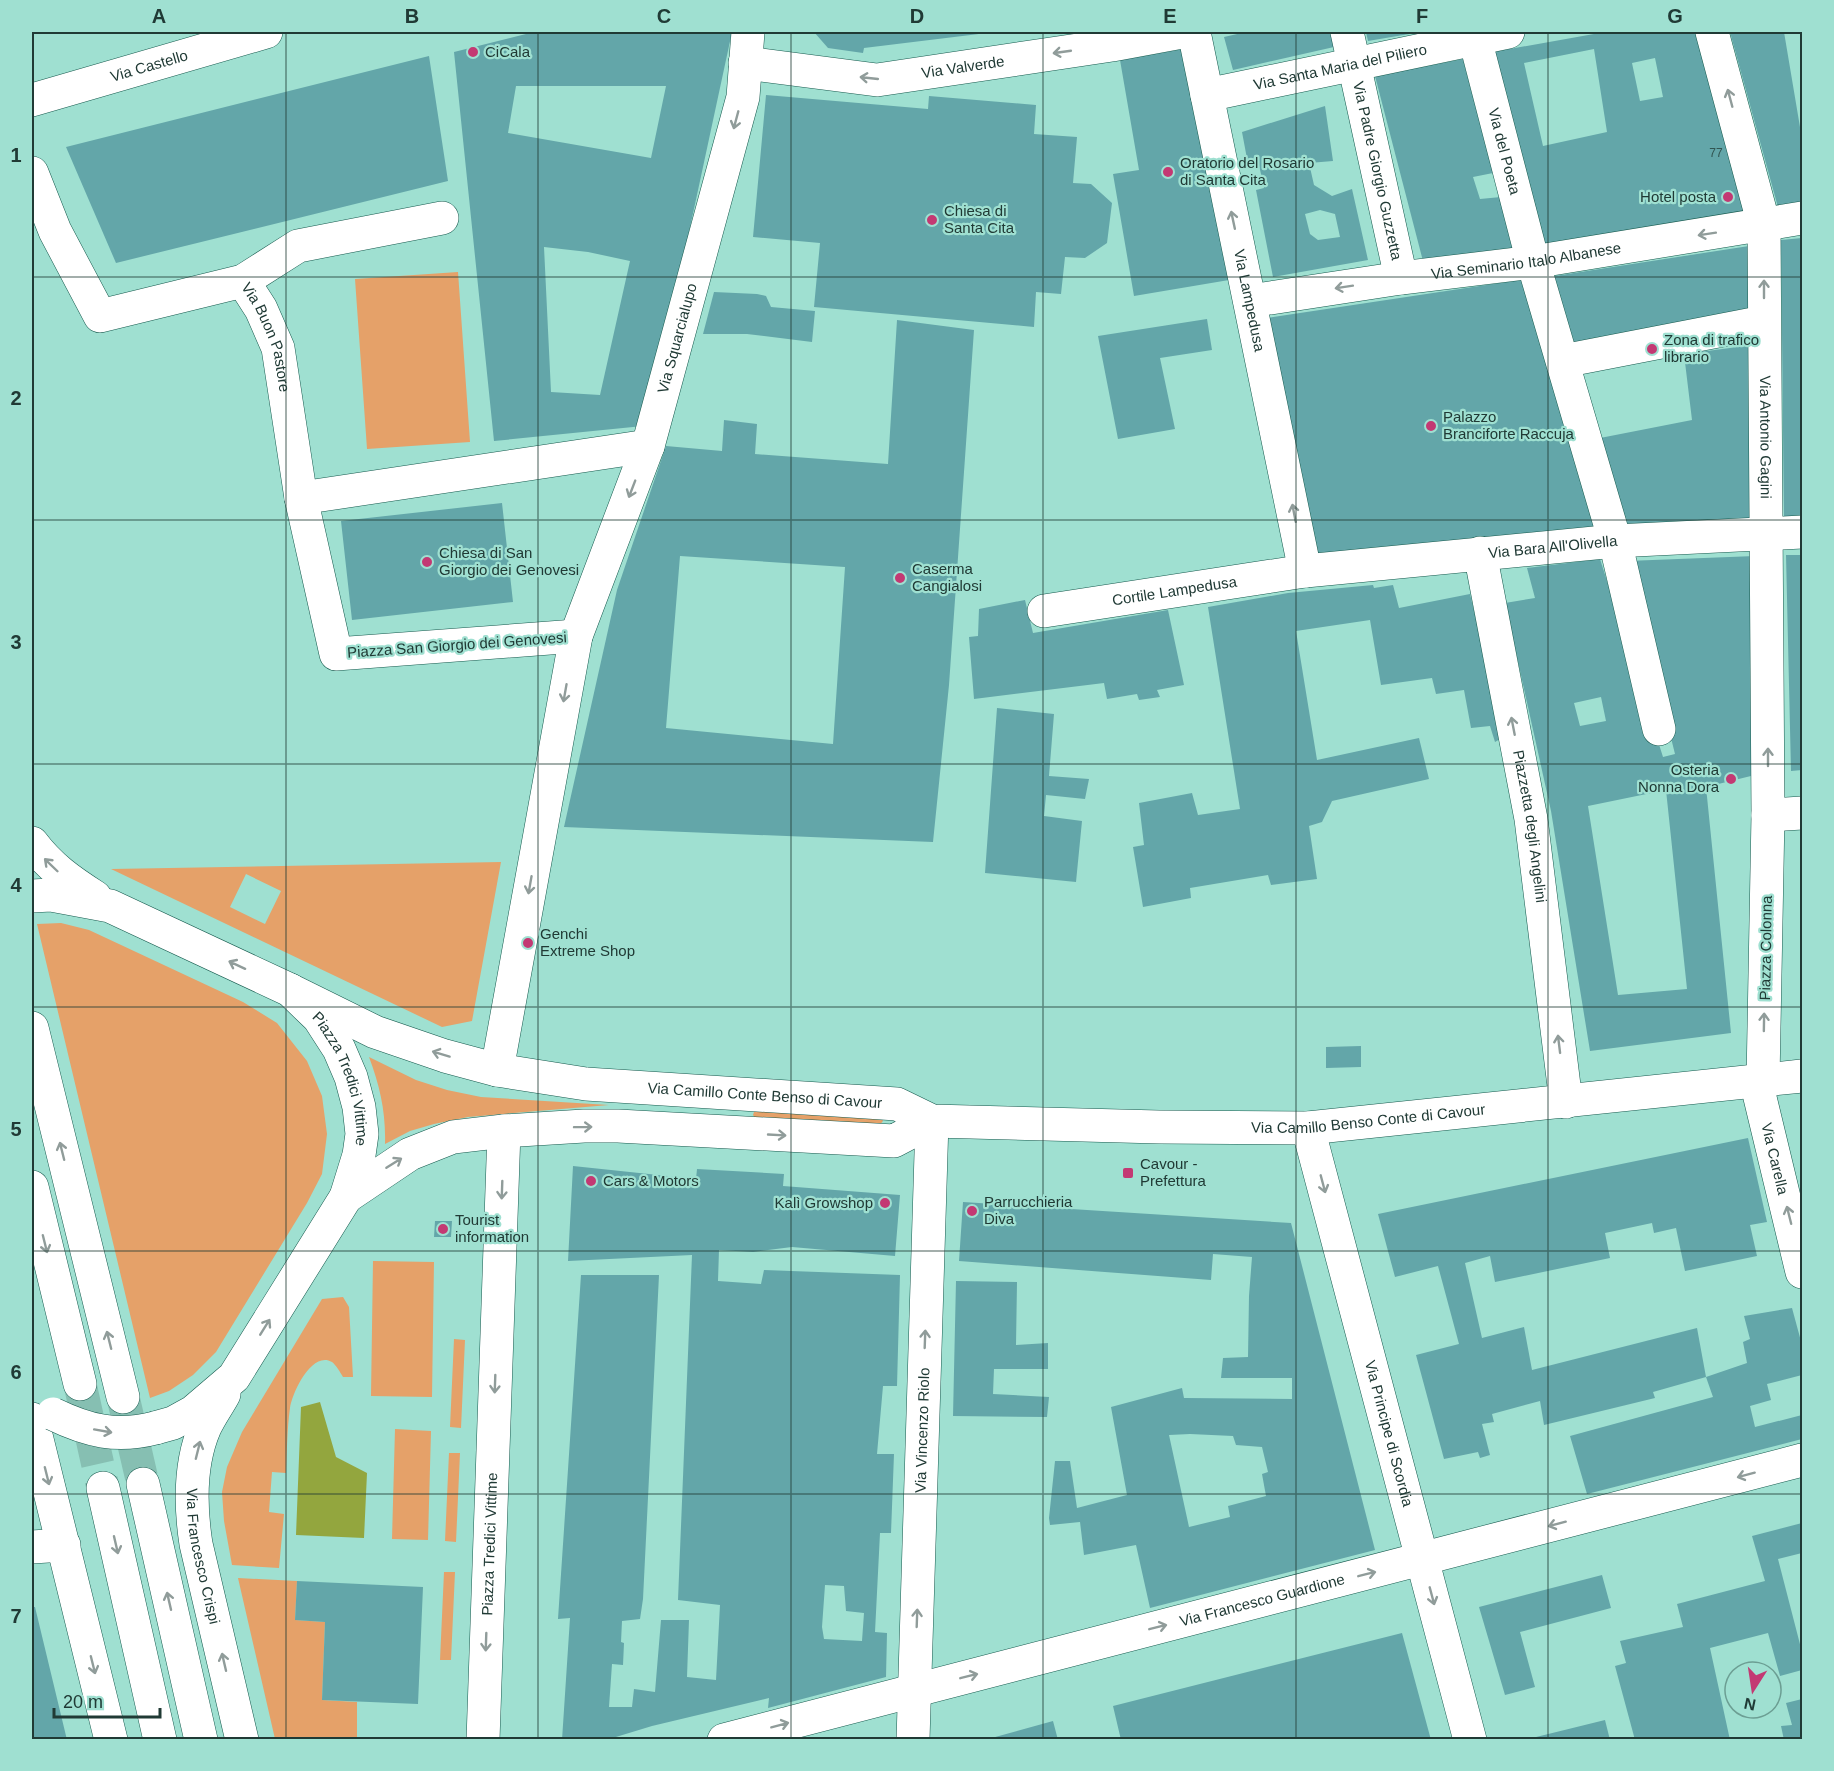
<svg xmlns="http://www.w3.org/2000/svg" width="1834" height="1771" viewBox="0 0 1834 1771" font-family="Arial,sans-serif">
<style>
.green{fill:#e5a169;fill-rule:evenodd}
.water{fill:#93a63e}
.building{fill:#63a6a9;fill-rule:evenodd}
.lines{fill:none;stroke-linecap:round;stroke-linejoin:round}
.major-tunnel{stroke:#86bfb2;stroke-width:33;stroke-dasharray:33 16;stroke-linecap:butt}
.minor-casing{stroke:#165a4e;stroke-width:34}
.major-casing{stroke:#165a4e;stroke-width:34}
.minor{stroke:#fff;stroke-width:33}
.major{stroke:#fff;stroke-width:33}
.minor-bridge-casing{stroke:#165a4e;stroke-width:34;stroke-linecap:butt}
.minor-bridge{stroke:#fff;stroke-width:33}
.oneway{stroke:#909c9a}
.grid{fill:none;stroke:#203a35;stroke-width:1.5;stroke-opacity:0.55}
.poi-dot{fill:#c33973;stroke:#9fe0d1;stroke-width:2}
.labels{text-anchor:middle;stroke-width:4.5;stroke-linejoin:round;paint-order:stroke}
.number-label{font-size:12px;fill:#315552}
.poi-label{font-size:15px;fill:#203a35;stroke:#9fe0d1;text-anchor:start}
.street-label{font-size:15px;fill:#203a35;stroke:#9fe0d1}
.neatline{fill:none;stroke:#203a35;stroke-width:2}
.grid-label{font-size:20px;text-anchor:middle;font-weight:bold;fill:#203a35}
</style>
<rect width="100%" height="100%" fill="#9fe0d1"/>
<path class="green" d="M458,272L470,442L367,449L355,279Z
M501,862L472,1021L442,1027L111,869ZM246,874L281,891L265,924L230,907Z
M61,923L89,930L243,1002L277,1023L307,1061L322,1096L327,1134L322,1174L307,1203L216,1352L193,1375L169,1391L150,1398L37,924Z
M369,1057L416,1080L447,1090L481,1097L609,1105L468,1117L434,1124L410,1131L385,1144C386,1113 380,1086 369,1057Z
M755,1109L880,1115L883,1121L878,1127L757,1121L753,1115Z
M373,1261L434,1262L432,1397L371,1396Z
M343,1297L349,1307L353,1377H343C340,1372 336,1365 332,1362C312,1350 292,1393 290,1408C287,1429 287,1452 286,1473L272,1472L269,1512L284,1514L279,1568L232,1565L224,1521L222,1492L227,1467L242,1432L322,1299Z
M454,1339L465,1340L461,1428L450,1427Z
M395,1429L431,1431L428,1540L392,1539Z
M449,1453H460L456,1542L445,1541Z
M444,1572H455L451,1660H440Z
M238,1578L297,1581L295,1620L325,1622L322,1700L357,1702V1739H275Z"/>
<path class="water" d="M320,1402L336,1457L367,1473L364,1538L296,1535L301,1407Z"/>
<path class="building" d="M534,32H732L680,274L643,426L494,441L454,52ZM516,86H666L651,158L508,133ZM544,247L588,252L630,261L600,395L551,392Z
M814,32H987V33L864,48L863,53L828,48Z
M1246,32H1330L1334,47L1233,70L1224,37Z
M1366,32H1415V33L1368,41Z
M1605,32H1699L1752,212L1539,245L1487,53ZM1594,49L1607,132L1543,146L1524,63ZM1655,58L1663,97L1640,101L1632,63Z
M1730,32H1784L1802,139V207L1779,211Z
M1189,48L1229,280L1134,296L1113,174L1139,170L1120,60Z
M429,56L448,181L116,263L66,147Z
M1463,59L1493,173L1473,177L1480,199L1501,197L1514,249L1424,265L1375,76Z
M766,95L928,109L929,96L1036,105L1034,134L1077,137L1073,183L1091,184L1112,203L1107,243L1085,258L1065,257L1061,294L1036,292L1034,327L814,307L820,243L753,237Z
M1325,106L1333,161L1309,163L1314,185L1332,196L1352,189L1368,260L1273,277L1256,190L1264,188L1259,165L1248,164L1242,132ZM1320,210L1335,214L1340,237L1318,240L1310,234L1305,214Z
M1802,238V521L1784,522L1781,240Z
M1749,246L1750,318L1566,345L1548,277Z
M1532,278L1600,533L1319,556L1267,318Z
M714,292L757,294L766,296L771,307L815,311L812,342L747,334H703Z
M1207,319L1212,350L1160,358L1175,429L1118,439L1098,336Z
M897,320L974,330L949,685L933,842L564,827L617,590L666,446L722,451L724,420L757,424L755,454L888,464ZM680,556L845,567L833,744L666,728Z
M1753,345L1756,524L1618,531L1595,439L1692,420L1684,354Z
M502,503L513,602L352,620L341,521Z
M1786,555H1802V770L1791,771Z
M1755,556V775L1706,787L1731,1033L1590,1051L1551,811L1505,603L1535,598L1527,568L1600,559L1663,757L1675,754L1627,561ZM1601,697L1606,721L1580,726L1574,703ZM1666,790L1687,989L1618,995L1588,806Z
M1373,585L1374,588L1393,585L1399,608L1470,594L1488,670L1500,739L1495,742L1490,726L1471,728L1464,690L1436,694L1432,678L1381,685L1370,620L1296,631L1317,760L1419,738L1429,779L1332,801L1322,822L1309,826L1317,879L1271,885L1268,875L1190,888L1191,898L1143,907L1133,847L1144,845L1139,803L1192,793L1198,815L1240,809L1208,607L1288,593Z
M1025,600L1033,633L1168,610L1184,685L1157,690L1160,697L1139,700L1137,694L1107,699L1104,683L974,699L969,637L978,636L979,609Z
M997,708L1054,714L1049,776L1089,779L1085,799L1046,795L1044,816L1082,821L1076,882L985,873Z
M1361,1046V1067L1326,1068V1047Z
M1748,1138L1767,1222L1750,1225L1757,1256L1685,1271L1676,1228L1654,1233L1652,1223L1605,1233L1610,1258L1495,1282L1490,1256L1465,1263L1482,1338L1524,1327L1532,1370L1697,1328L1706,1377L1653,1392L1655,1398L1544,1425L1540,1401L1492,1414L1494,1422L1482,1424L1490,1455L1480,1458L1478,1452L1444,1459L1416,1355L1459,1344L1438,1266L1395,1277L1378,1214Z
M573,1166L696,1179L697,1169L784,1174L783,1186L900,1195L895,1256L792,1247L753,1252L719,1250L718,1281L761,1284L764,1270L900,1275L897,1386H883L877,1454H894L891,1533H880L875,1632L887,1633L886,1677L768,1708L769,1698L652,1726L606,1740H562L570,1618L558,1619L581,1275H659L643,1599L640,1619L622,1621L621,1642L624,1643L623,1665L612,1664L609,1707H632L634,1689L655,1692L661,1620H689L687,1677L716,1680L720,1605L678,1600L692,1255L568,1261ZM825,1585L844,1586L846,1611L864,1613L862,1641L824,1639L822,1627Z
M963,1202L1291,1223L1375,1550L1150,1608L1136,1545L1084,1555L1080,1522L1050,1525L1049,1518L1055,1461H1070L1077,1508L1127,1495L1111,1407L1182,1388L1184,1398L1292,1399V1378H1221L1223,1358L1248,1357L1249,1296L1252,1257L1213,1254L1211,1280L959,1261ZM1190,1434L1233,1436L1236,1445L1262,1447L1268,1472L1262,1474L1266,1496L1228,1506L1230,1517L1189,1527L1169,1435Z
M435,1221H452L451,1237H434Z
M956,1281L1017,1282L1016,1345L1048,1343V1369H994L993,1394L1049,1397L1047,1417L953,1416Z
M1792,1308L1802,1345V1375L1767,1384L1771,1400L1750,1406L1755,1427L1802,1415V1439L1587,1494L1570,1436L1713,1397L1706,1377L1747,1363L1743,1342L1750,1339L1744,1316Z
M1802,1523V1553L1778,1559L1802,1652V1670L1780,1676L1768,1633L1710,1648L1730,1740H1635L1615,1666L1626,1663L1620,1641L1683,1627L1677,1604L1765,1581L1752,1536Z
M1602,1575L1611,1608L1520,1632L1535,1687L1505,1695L1479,1607Z
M297,1581L423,1587L418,1704L322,1700L325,1622L295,1620Z
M32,1607H35L67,1740H32Z
M1402,1633L1431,1740H1121L1113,1706Z
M1802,1699V1740H1784L1781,1726L1792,1725L1786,1703Z
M1605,1720L1610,1740H1529L1528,1739Z
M1053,1721L1058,1740H988V1739Z"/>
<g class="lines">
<path class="major-tunnel" d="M80,1384L103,1488
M123,1397L143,1484"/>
<defs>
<g id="minor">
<path id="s1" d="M1194,32L1305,571"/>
<path id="s2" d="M1347,32L1401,278"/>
<path id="s3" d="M1712,32L1764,225L1768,815L1763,1080"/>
<path id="s4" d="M1475,39L1533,262L1615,541L1659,729"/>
<path id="s5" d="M745,63L877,80L1112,45L1182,32"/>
<path id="s6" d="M1207,95L1508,32"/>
<path id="s7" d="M32,100L266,32"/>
<path d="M32,173L55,231L100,316L243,281L298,246L442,218"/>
<path id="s8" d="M243,281L261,309L278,348L301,498"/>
<path id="s9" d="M1250,301L1401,278L1533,262L1802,218"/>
<path d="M1563,361L1764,322"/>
<path id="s10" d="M1480,553L1531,819L1566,1102"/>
<path id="s11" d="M1044,611L1305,571L1615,541L1802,532"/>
<path d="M576,636L336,654L301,498L648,446"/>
<path d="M1768,815L1802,813"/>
<path d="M32,843C50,867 70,881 95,897"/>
<path id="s12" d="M32,896L51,895L110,906L290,990L319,1018L339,1049L351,1077L359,1107L362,1134L359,1155L346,1197L234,1377L193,1412L173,1423L155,1428"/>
<path id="s13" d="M290,990L375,1032L445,1056L497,1070L586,1084L897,1104L932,1121L1159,1127L1308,1128L1802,1076"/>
<path id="s14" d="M497,1070L576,636L648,446L743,97L748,32"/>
<path id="s15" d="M1756,1081L1802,1272"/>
<path id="s16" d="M1308,1128L1470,1740"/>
<path d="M346,1197L410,1154L453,1137L504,1131L584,1126H618L894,1141L932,1121"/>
<path id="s17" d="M224,1394C218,1405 210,1416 205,1427C189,1464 190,1505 196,1544L242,1740"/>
<path d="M32,1419L111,1740"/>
<path d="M32,1547L64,1545"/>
<path id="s18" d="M483,1740L504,1131"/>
<path id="s19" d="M724,1740L1802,1460"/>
<path id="s20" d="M913,1740L932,1121"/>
</g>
<path id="major" d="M32,1028L123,1397
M32,1187L80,1384
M143,1484L201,1740
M103,1488L160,1740"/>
</defs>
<use href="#minor" class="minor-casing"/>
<use href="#major" class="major-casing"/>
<use href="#minor" class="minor"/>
<use href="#major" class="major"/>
<defs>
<path id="minor-bridge" d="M53,1414C88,1431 117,1438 155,1428"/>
</defs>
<use href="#minor-bridge" class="minor-bridge-casing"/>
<use href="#minor-bridge" class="minor-bridge"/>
</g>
<defs><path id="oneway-shaft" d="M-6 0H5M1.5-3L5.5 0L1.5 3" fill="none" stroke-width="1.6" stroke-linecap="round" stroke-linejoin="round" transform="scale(1.5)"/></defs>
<g class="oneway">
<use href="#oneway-shaft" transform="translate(1062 52) rotate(172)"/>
<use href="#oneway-shaft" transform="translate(869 78) rotate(-174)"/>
<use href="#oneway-shaft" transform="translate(1730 98) rotate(-105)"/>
<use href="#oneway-shaft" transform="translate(736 120) rotate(105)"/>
<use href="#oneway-shaft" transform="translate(1233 220) rotate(-102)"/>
<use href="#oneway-shaft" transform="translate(1707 234) rotate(171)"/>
<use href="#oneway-shaft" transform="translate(1344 287) rotate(171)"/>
<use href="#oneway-shaft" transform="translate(1764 289) rotate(-90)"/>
<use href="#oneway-shaft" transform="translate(632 489) rotate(111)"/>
<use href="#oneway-shaft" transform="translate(1294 513) rotate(-101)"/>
<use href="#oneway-shaft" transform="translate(565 693) rotate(100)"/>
<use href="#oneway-shaft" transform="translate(1513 726) rotate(-101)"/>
<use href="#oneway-shaft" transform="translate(1768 757) rotate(-90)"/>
<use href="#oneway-shaft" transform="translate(51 865) rotate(-136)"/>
<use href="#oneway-shaft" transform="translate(530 885) rotate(100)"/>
<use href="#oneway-shaft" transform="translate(237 965) rotate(-155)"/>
<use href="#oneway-shaft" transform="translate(1764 1022) rotate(-89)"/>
<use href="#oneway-shaft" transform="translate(1559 1044) rotate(-97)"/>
<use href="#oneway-shaft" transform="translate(441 1054) rotate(-163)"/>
<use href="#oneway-shaft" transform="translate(583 1127) rotate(-1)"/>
<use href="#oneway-shaft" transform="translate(777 1135) rotate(3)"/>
<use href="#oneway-shaft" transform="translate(62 1151) rotate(-104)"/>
<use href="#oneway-shaft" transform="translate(394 1163) rotate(-32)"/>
<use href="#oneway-shaft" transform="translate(1323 1184) rotate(75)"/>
<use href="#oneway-shaft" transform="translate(502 1190) rotate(92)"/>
<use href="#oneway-shaft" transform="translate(1789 1215) rotate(-104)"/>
<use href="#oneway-shaft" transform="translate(45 1244) rotate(76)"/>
<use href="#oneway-shaft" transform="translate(265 1327) rotate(-58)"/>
<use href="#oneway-shaft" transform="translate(925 1339) rotate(-88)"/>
<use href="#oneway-shaft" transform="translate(109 1340) rotate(-104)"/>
<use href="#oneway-shaft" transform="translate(495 1384) rotate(92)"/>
<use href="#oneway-shaft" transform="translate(103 1431) rotate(10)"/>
<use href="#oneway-shaft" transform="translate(198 1450) rotate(-76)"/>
<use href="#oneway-shaft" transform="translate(1746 1475) rotate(165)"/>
<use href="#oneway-shaft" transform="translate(47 1476) rotate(76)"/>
<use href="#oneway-shaft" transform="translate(1557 1524) rotate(165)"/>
<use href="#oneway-shaft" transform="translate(116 1545) rotate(77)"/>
<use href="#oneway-shaft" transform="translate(1367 1574) rotate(-14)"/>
<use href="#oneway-shaft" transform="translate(1432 1596) rotate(75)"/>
<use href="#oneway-shaft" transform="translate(169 1601) rotate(-103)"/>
<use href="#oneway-shaft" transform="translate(917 1618) rotate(-88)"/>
<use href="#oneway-shaft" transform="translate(1158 1627) rotate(-14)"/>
<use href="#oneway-shaft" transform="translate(486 1642) rotate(92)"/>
<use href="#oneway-shaft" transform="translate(224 1662) rotate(-103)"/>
<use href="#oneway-shaft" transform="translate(93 1665) rotate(76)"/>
<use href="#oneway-shaft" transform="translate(969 1676) rotate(-14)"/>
<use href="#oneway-shaft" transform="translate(780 1725) rotate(-15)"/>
</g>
<path class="grid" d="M286,32V1740M538,32V1740M791,32V1740M1043,32V1740M1296,32V1740M1548,32V1740M32,277H1802M32,520H1802M32,764H1802M32,1007H1802M32,1251H1802M32,1494H1802"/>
<g class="poi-dot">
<circle cx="473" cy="52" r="6"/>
<circle cx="1168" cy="172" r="6"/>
<circle cx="1728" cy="197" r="6"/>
<circle cx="932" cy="220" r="6"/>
<circle cx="1652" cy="349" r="6"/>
<circle cx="1431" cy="426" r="6"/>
<circle cx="427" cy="562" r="6"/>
<circle cx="900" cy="578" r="6"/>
<circle cx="1731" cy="779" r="6"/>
<circle cx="528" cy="943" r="6"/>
<rect x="1122" y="1167" width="12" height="12" rx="3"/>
<circle cx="591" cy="1181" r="6"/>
<circle cx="885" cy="1203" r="6"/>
<circle cx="972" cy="1211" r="6"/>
<circle cx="443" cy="1229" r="6"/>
</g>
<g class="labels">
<g class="number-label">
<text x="1716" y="157">77</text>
</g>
<g class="poi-label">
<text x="485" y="57">CiCala</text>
<text x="1180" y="168">Oratorio del Rosario<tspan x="1180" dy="17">di Santa Cita</tspan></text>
<text x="1716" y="202" text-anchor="end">Hotel posta</text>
<text x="944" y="216">Chiesa di<tspan x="944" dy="17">Santa Cita</tspan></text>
<text x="1664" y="345">Zona di trafico<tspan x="1664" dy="17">librario</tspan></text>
<text x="1443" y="422">Palazzo<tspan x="1443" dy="17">Branciforte Raccuja</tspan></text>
<text x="439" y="558">Chiesa di San<tspan x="439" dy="17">Giorgio dei Genovesi</tspan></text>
<text x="912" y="574">Caserma<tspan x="912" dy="17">Cangialosi</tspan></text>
<text x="1719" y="775" text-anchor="end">Osteria<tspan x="1719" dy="17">Nonna Dora</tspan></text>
<text x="540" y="939">Genchi<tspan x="540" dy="17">Extreme Shop</tspan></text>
<text x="1140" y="1169">Cavour -<tspan x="1140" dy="17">Prefettura</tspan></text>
<text x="603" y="1186">Cars &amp; Motors</text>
<text x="984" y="1207">Parrucchieria<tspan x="984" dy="17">Diva</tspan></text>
<text x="873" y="1208" text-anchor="end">Kalì Growshop</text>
<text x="455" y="1225">Tourist<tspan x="455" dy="17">information</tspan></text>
</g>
<g class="street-label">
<text dy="5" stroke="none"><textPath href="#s7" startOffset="122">Via Castello</textPath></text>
<text dy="5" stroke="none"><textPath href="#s5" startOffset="220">Via Valverde</textPath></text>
<text dy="5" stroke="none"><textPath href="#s6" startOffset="136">Via Santa Maria del Piliero</textPath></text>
<text dy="5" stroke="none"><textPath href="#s4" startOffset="116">Via del Poeta</textPath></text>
<text dy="5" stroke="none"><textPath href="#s2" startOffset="142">Via Padre Giorgio Guzzetta</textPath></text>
<text dy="5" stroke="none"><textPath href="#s9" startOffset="279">Via Seminario Italo Albanese</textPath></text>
<text dy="5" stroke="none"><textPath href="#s1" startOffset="274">Via Lampedusa</textPath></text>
<text dy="5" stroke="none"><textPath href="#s14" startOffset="756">Via Squarcialupo</textPath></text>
<text dy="5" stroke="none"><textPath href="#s8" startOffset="62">Via Buon Pastore</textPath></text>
<text dy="5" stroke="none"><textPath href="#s3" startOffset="412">Via Antonio Gagini</textPath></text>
<text dy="5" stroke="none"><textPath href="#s11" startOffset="513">Via Bara All'Olivella</textPath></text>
<text dy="5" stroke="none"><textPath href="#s11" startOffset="132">Cortile Lampedusa</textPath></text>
<text transform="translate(457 645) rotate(-4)" y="5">Piazza San Giorgio dei Genovesi</text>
<text dy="5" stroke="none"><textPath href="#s10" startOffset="278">Piazzetta degli Angelini</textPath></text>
<text transform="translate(1766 948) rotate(-89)" y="5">Piazza Colonna</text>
<text dy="5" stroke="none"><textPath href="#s12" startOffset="384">Piazza Tredici Vittime</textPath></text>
<text dy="5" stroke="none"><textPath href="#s13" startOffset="492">Via Camillo Conte Benso di Cavour</textPath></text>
<text dy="5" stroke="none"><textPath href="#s13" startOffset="1100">Via Camillo Benso Conte di Cavour</textPath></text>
<text dy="5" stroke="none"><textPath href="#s15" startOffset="80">Via Carella</textPath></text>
<text dy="5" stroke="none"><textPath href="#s20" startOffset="310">Via Vincenzo Riolo</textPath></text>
<text dy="5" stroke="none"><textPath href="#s16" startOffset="316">Via Principe di Scordia</textPath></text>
<text dy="5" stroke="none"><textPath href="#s18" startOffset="196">Piazza Tredici Vittime</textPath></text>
<text dy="5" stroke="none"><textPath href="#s17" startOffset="170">Via Francesco Crispi</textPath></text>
<text dy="5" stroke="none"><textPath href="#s19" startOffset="556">Via Francesco Guardione</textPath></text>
</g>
</g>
<rect width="1834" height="1771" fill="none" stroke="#9fe0d1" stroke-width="66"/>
<g transform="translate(1753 1690) rotate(192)"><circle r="28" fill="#9fe0d1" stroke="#6c9e93" stroke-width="1.5"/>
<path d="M0-4.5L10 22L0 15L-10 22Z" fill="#c33973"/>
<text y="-9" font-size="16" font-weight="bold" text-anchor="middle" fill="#203a35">N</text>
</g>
<path d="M54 1708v9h106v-9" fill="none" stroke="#203a35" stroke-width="3"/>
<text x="63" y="1708" font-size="18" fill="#203a35" stroke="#9fe0d1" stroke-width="4.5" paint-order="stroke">20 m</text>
<rect x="33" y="33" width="1768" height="1705" class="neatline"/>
<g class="grid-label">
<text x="159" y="23">A</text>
<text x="412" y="23">B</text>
<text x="664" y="23">C</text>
<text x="917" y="23">D</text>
<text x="1170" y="23">E</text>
<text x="1422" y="23">F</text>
<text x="1675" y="23">G</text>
<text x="16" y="162">1</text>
<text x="16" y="405">2</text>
<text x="16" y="649">3</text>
<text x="16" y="892">4</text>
<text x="16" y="1136">5</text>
<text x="16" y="1379">6</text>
<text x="16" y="1623">7</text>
</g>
</svg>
